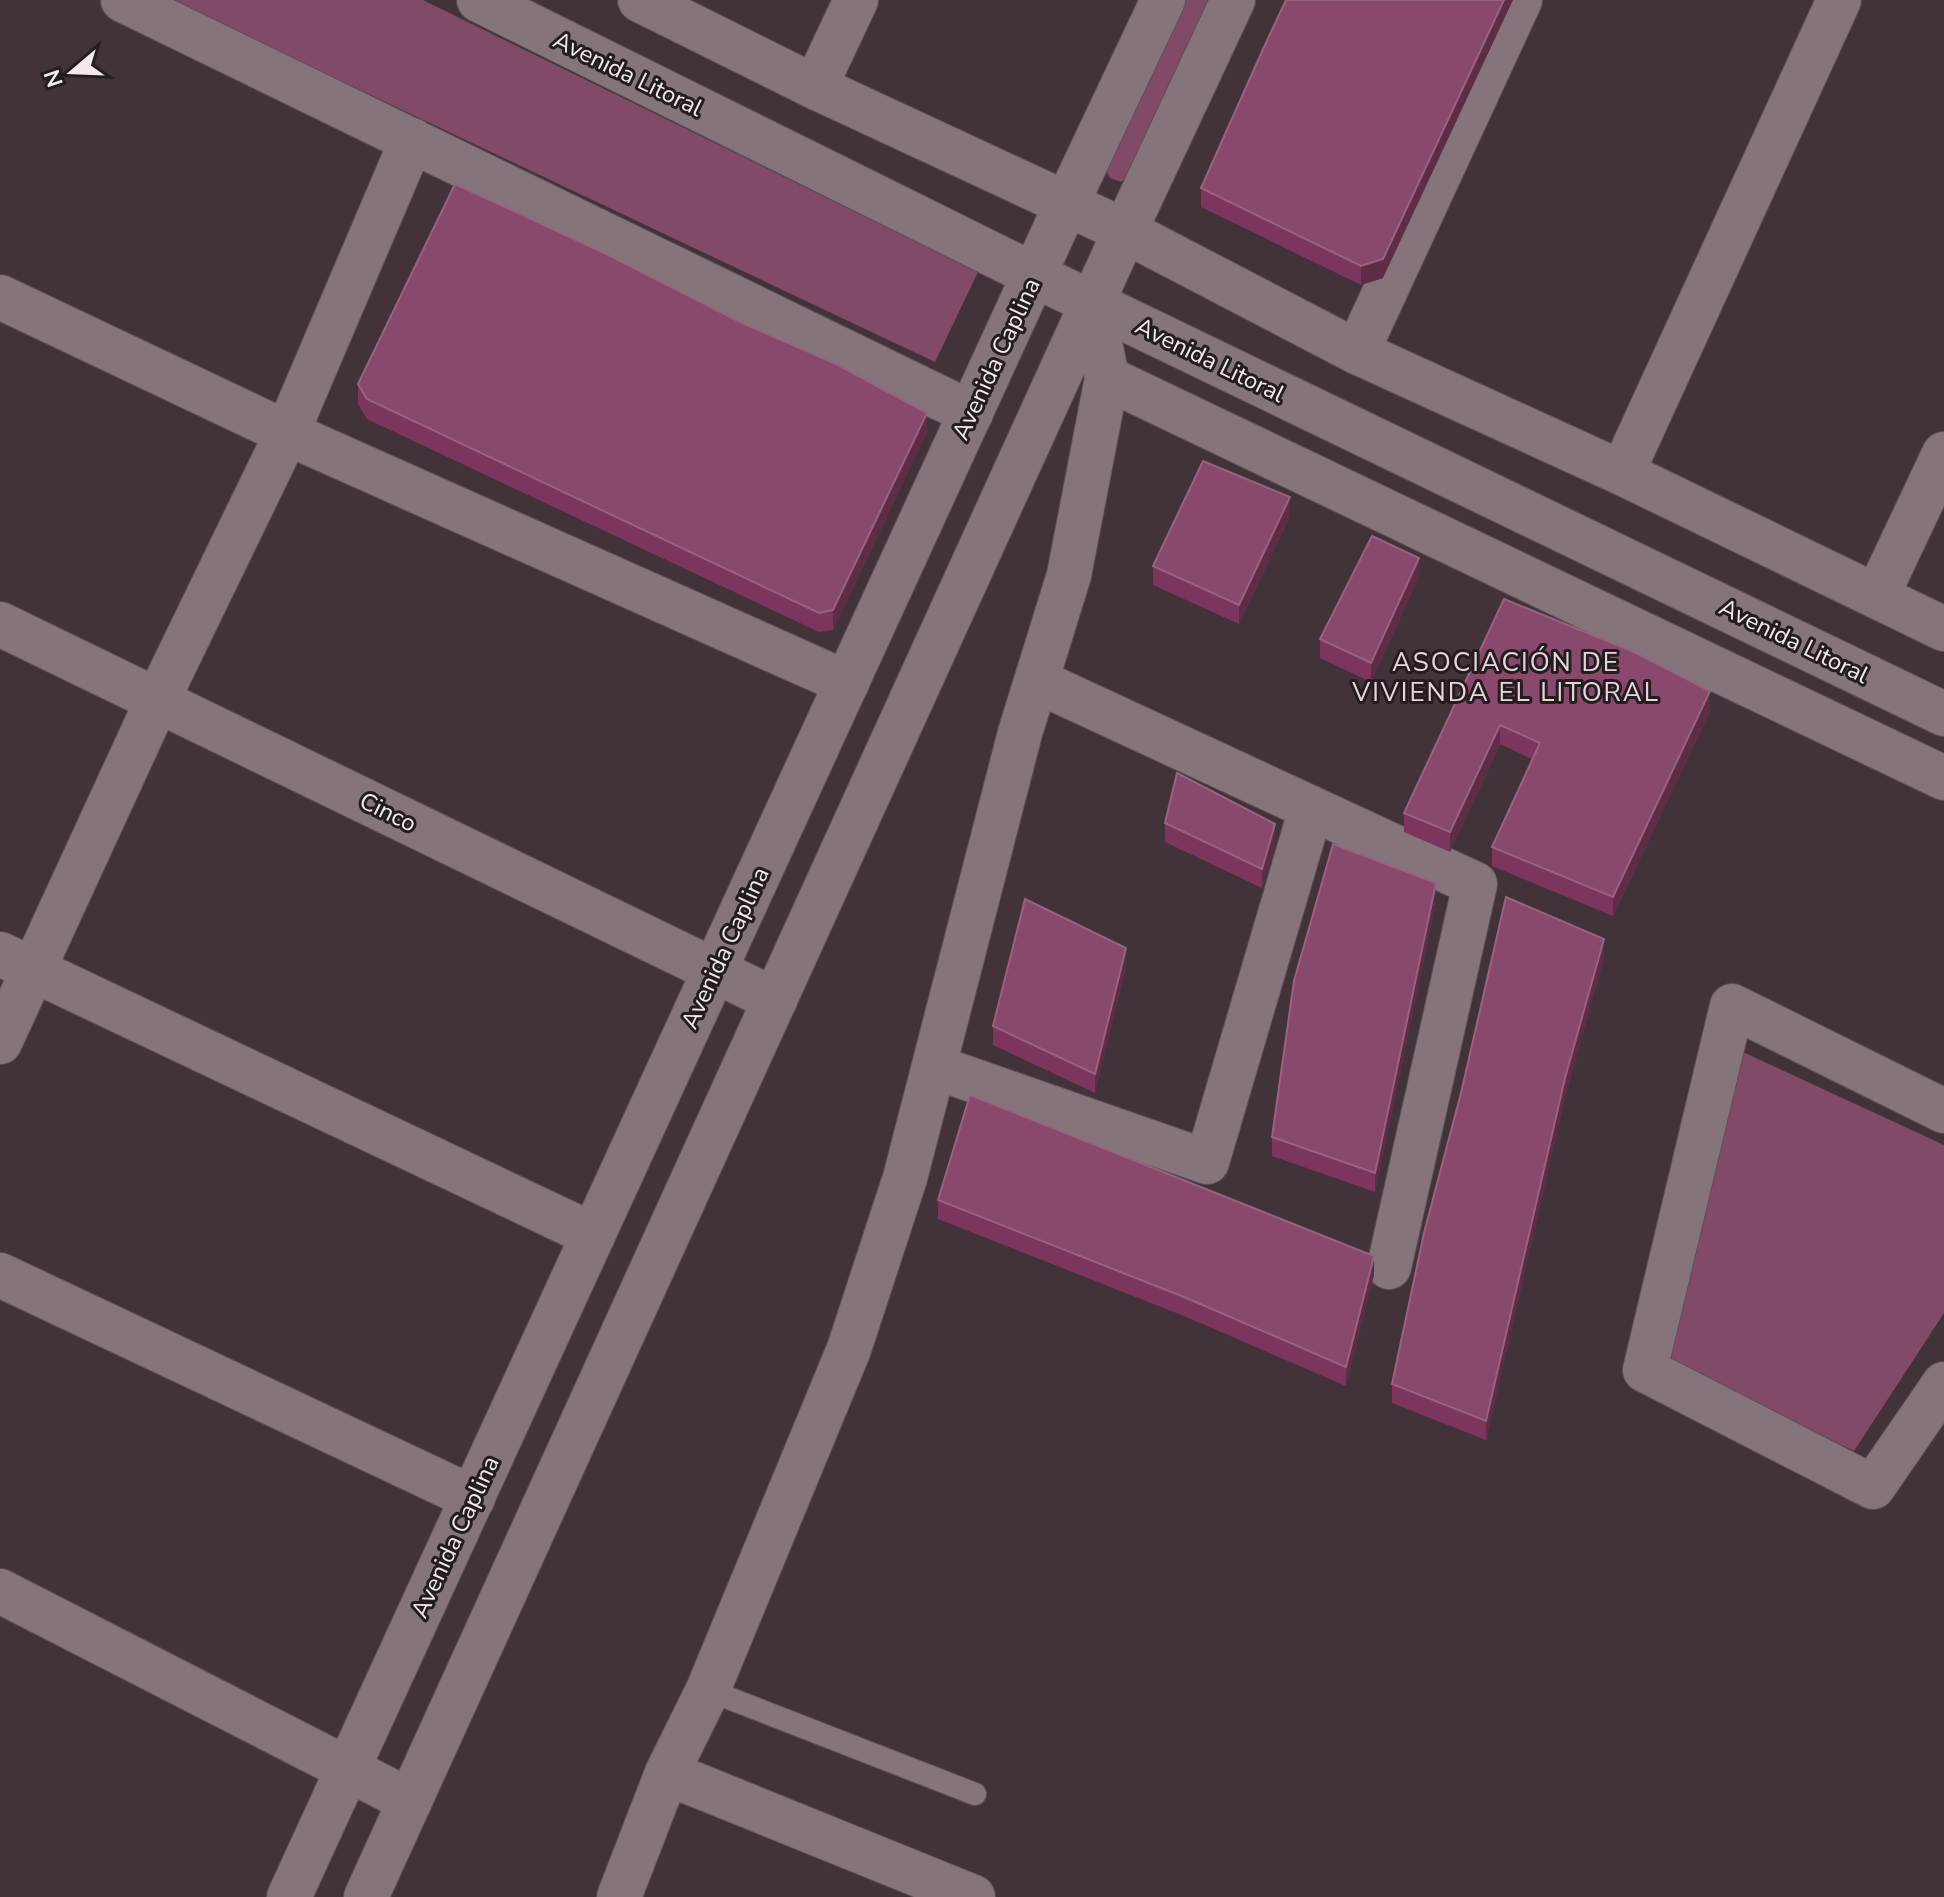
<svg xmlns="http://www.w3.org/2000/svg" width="1944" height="1897" viewBox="0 0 1944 1897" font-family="'Nunito Sans',sans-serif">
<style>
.green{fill:#814a66}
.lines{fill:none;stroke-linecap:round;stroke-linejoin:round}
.service-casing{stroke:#5d5056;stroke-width:24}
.minor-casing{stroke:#5d5056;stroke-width:46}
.tertiary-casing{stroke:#5d5056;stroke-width:46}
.secondary-casing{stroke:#5d5056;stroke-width:46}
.service{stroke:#86747c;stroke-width:22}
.minor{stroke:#86747c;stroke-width:44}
.tertiary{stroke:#86747c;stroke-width:44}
.secondary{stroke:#86747c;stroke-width:44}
.wall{fill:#7c365d}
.shaded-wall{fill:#5f2c48}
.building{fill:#89496c;stroke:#996280;stroke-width:2}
.labels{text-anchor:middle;stroke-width:6;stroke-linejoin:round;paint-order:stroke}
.street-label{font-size:24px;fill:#f3e9ed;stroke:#241d20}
.neighbourhood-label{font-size:26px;letter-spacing:2px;fill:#e8d4dc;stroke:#241d20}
</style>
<rect width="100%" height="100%" fill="#42333a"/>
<path class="green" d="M170,0H423L978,272L935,362Z
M1181,0H1211L1133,174L1121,182L1110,178L1105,168Z
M1730,1046L1944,1145V1313L1854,1451L1664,1358Z"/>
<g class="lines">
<defs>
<path id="service" d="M708,1690L975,1794"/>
<path id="minor" d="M123,0L971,413
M815,87L856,0
M0,297L287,433L847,683
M1357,352L1520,0
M1107,378L1944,778
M1622,473L1839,0
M1877,596L1944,454
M0,624L775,1000
M1037,681L1475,884L1389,1267
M0,954L593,1235
M0,1042L158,699L287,433L412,140
M935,1067L1207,1162L1311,809
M1944,1111L1732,1006L1645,1370L1873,1487L1944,1384
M0,1275L473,1498
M0,1591L410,1801
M667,1773L973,1897
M619,1897L667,1773L708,1690L849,1349L905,1178L1020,733L1069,575L1107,378L1092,303"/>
<path id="tertiary" d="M1066,205L1163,0
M1125,231L1233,0"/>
<path id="secondary" d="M479,0L1034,275L1944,714
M640,0L815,87L1125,231L1357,352L1622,473L1944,629
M289,1897L1066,205
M366,1897L1125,231"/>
</defs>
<use href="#service" class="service-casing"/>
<use href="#minor" class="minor-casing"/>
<use href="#tertiary" class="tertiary-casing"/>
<use href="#secondary" class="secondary-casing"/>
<use href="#service" class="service"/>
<use href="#minor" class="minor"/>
<use href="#tertiary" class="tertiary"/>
<use href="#secondary" class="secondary"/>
</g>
<path class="wall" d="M1264,47L1383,278L1361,285L1201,207V188Z
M358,384L927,432L833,630L819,632L367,419L358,404Z
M1290,516L1239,624L1153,585V566Z
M1419,577L1371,682L1320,658V639Z
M1504,599L1710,711L1613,916L1492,866V847L1532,759L1500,744L1450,852L1404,832V813Z
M1165,823L1275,843L1262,888L1165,842Z
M1436,902L1375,1192L1272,1156V1137Z
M1604,958L1565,1098L1486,1440L1392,1403V1384Z
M1126,967L1095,1093L993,1045V1026Z
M938,1200L1374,1275L1346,1386L1184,1316L938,1219Z"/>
<path class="shaded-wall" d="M1504,0H1513L1383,278L1361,285V266Z
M927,413V432L833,630V610Z
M1290,497V516L1239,624V605Z
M1419,558V577L1371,682V663Z
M1710,691V711L1613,916V897Z
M1500,725V744L1450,852V832Z
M1275,824V843L1262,888V869Z
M1436,883V902L1375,1192V1173Z
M1604,939V958L1565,1098L1486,1440V1421L1565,1078Z
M1126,948V967L1095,1093V1074Z
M1374,1256V1275L1346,1386V1367Z"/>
<path class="building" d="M1286,0H1504L1383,259L1361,266L1201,188L1264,47Z
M455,184L602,252L742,323L836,364L927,413L833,610L819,613L367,399L358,384Z
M1203,461L1290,497L1239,605L1153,566Z
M1372,536L1419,558L1371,663L1320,639Z
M1504,599L1634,652L1710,691L1613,897L1492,847L1540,743L1500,725L1450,832L1404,813Z
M1177,773L1275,824L1262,869L1165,823Z
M1333,844L1436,883L1375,1173L1272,1137L1294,981Z
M1506,897L1604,939L1565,1078L1486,1421L1392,1384L1424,1233L1461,1093Z
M1025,899L1126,948L1095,1074L993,1026Z
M970,1095L1374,1256L1346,1367L1184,1297L938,1200Z"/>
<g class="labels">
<g class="street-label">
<text transform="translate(628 74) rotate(26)" y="8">Avenida Litoral</text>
<text transform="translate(996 359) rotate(-65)" y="8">Avenida Caplina</text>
<text transform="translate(1210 360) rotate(26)" y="8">Avenida Litoral</text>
<text transform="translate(1794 641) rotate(26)" y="8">Avenida Litoral</text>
<text transform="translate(388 812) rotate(26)" y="8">Cinco</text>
<text transform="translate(725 948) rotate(-65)" y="8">Avenida Caplina</text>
<text transform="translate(455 1537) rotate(-65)" y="8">Avenida Caplina</text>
</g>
<g class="neighbourhood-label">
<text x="1506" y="671">ASOCIACIÓN DE<tspan x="1506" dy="30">VIVIENDA EL LITORAL</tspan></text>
</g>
</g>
<g transform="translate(72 72) rotate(251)" stroke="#241d20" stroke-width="6" paint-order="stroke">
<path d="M0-6L14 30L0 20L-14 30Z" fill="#f3e9ed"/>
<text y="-12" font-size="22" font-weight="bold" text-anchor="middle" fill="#f3e9ed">N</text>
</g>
</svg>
